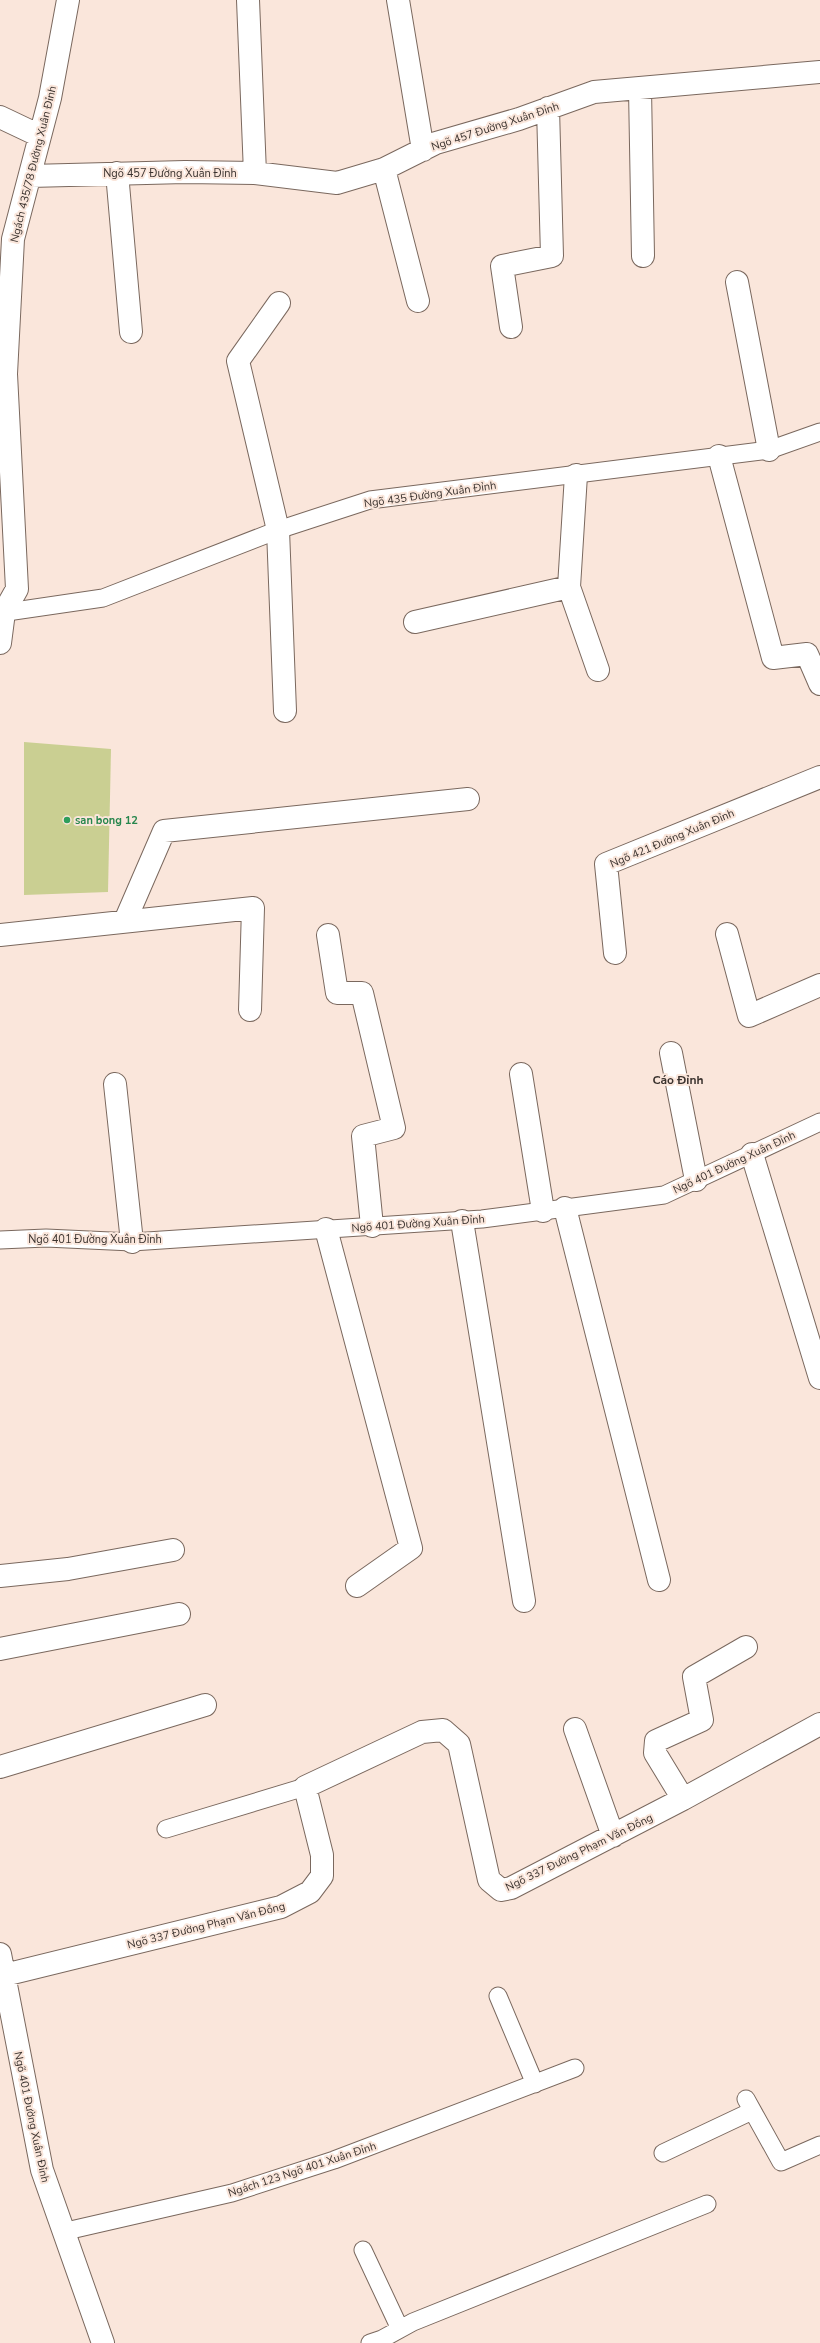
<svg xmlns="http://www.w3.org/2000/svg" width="820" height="2343" viewBox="0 0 820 2343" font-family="'Nunito Sans',sans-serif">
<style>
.green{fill:#cacf92}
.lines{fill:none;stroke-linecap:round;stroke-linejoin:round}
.lane-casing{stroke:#7a685e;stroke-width:19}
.street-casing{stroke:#7a685e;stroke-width:24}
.lane{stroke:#fff;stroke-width:17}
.street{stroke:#fff;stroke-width:22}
.leisure-dot{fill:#2e9e5b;stroke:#fae6db;stroke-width:1.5}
.labels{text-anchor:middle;stroke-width:4;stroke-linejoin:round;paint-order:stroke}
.street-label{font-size:11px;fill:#3b332f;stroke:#fae6db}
.leisure-label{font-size:11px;font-weight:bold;fill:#27864d;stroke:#fae6db;text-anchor:start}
.neighbourhood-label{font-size:12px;font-weight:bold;fill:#3b332f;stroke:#fae6db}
</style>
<rect width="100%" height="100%" fill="#fae6db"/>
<path class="green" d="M24,742L111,749L108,892L24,895Z"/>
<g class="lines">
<defs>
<path id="lane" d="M0,613L103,598L278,530L370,500L769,450L820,432
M0,1240L46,1238L132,1242L482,1219L664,1195L820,1122
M166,1829L305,1787
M498,1996L535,2084
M746,2099L781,2162L820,2145
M663,2153L752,2111
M62,2232L232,2193L334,2160L575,2068
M363,2250L400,2329
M370,2343L382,2339L413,2322L707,2204"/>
<path id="street" d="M248,0L255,173
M398,0L423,150
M640,89L643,256
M0,117L40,136
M384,169L418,301
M117,173L131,332
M30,176L185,172L255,173L337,183L384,169L436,143L519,119L594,92L820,72
M737,282L769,450
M279,303L238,361L278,530L285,711
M511,327L502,266L552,256L548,108
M719,456L773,658L807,654L820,684
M576,475L569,587L598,670
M415,622L569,587
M0,643L4,612L17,589L6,374L13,239L50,98L68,0
M125,921L164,831L468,799
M727,934L749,1016L820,985
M0,935L253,908L250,1010
M328,935L337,993H362L394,1128L363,1136L372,1226
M615,953L606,864L820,777
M671,1053L696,1180
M521,1074L543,1211
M115,1084L132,1242
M752,1154L820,1378
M565,1208L659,1580
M462,1221L524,1601
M326,1229L411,1548L357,1586
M0,1576L68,1569L173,1550
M0,1649L179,1614
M575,1729L613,1836
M0,1767L205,1705
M683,1799L655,1753L656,1741L702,1720L694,1677L746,1647
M0,1954L42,2170L103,2343
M0,1976L281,1907L310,1892L322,1876V1855L305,1787L422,1732L443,1730L459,1744L489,1880L501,1890L511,1888L683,1799L820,1724"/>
</defs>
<use href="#lane" class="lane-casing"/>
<use href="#street" class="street-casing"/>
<use href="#lane" class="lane"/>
<use href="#street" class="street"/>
</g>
<circle class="leisure-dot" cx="67" cy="820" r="4"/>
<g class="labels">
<g class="street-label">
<text transform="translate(495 126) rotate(-18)" y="4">Ngõ 457 Đường Xuân Đỉnh</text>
<text transform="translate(33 164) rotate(-76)" y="4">Ngách 435/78 Đường Xuân Đỉnh</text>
<text x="170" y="177">Ngõ 457 Đường Xuân Đỉnh</text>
<text transform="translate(430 494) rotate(-8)" y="4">Ngõ 435 Đường Xuân Đỉnh</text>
<text transform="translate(672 838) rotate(-23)" y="4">Ngõ 421 Đường Xuân Đỉnh</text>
<text transform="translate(734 1162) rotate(-25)" y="4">Ngõ 401 Đường Xuân Đỉnh</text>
<text transform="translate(418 1223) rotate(-4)" y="4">Ngõ 401 Đường Xuân Đỉnh</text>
<text x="95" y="1243">Ngõ 401 Đường Xuân Đỉnh</text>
<text transform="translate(579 1852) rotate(-26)" y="4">Ngõ 337 Đường Phạm Văn Đồng</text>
<text transform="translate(206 1925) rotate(-14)" y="4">Ngõ 337 Đường Phạm Văn Đồng</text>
<text transform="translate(32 2117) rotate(78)" y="4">Ngõ 401 Đường Xuân Đỉnh</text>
<text transform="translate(302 2169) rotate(-18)" y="4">Ngách 123 Ngõ 401 Xuân Đỉnh</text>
</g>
<g class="leisure-label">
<text x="75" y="824">san bong 12</text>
</g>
<g class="neighbourhood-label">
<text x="678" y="1084">Cáo Đỉnh</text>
</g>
</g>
</svg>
